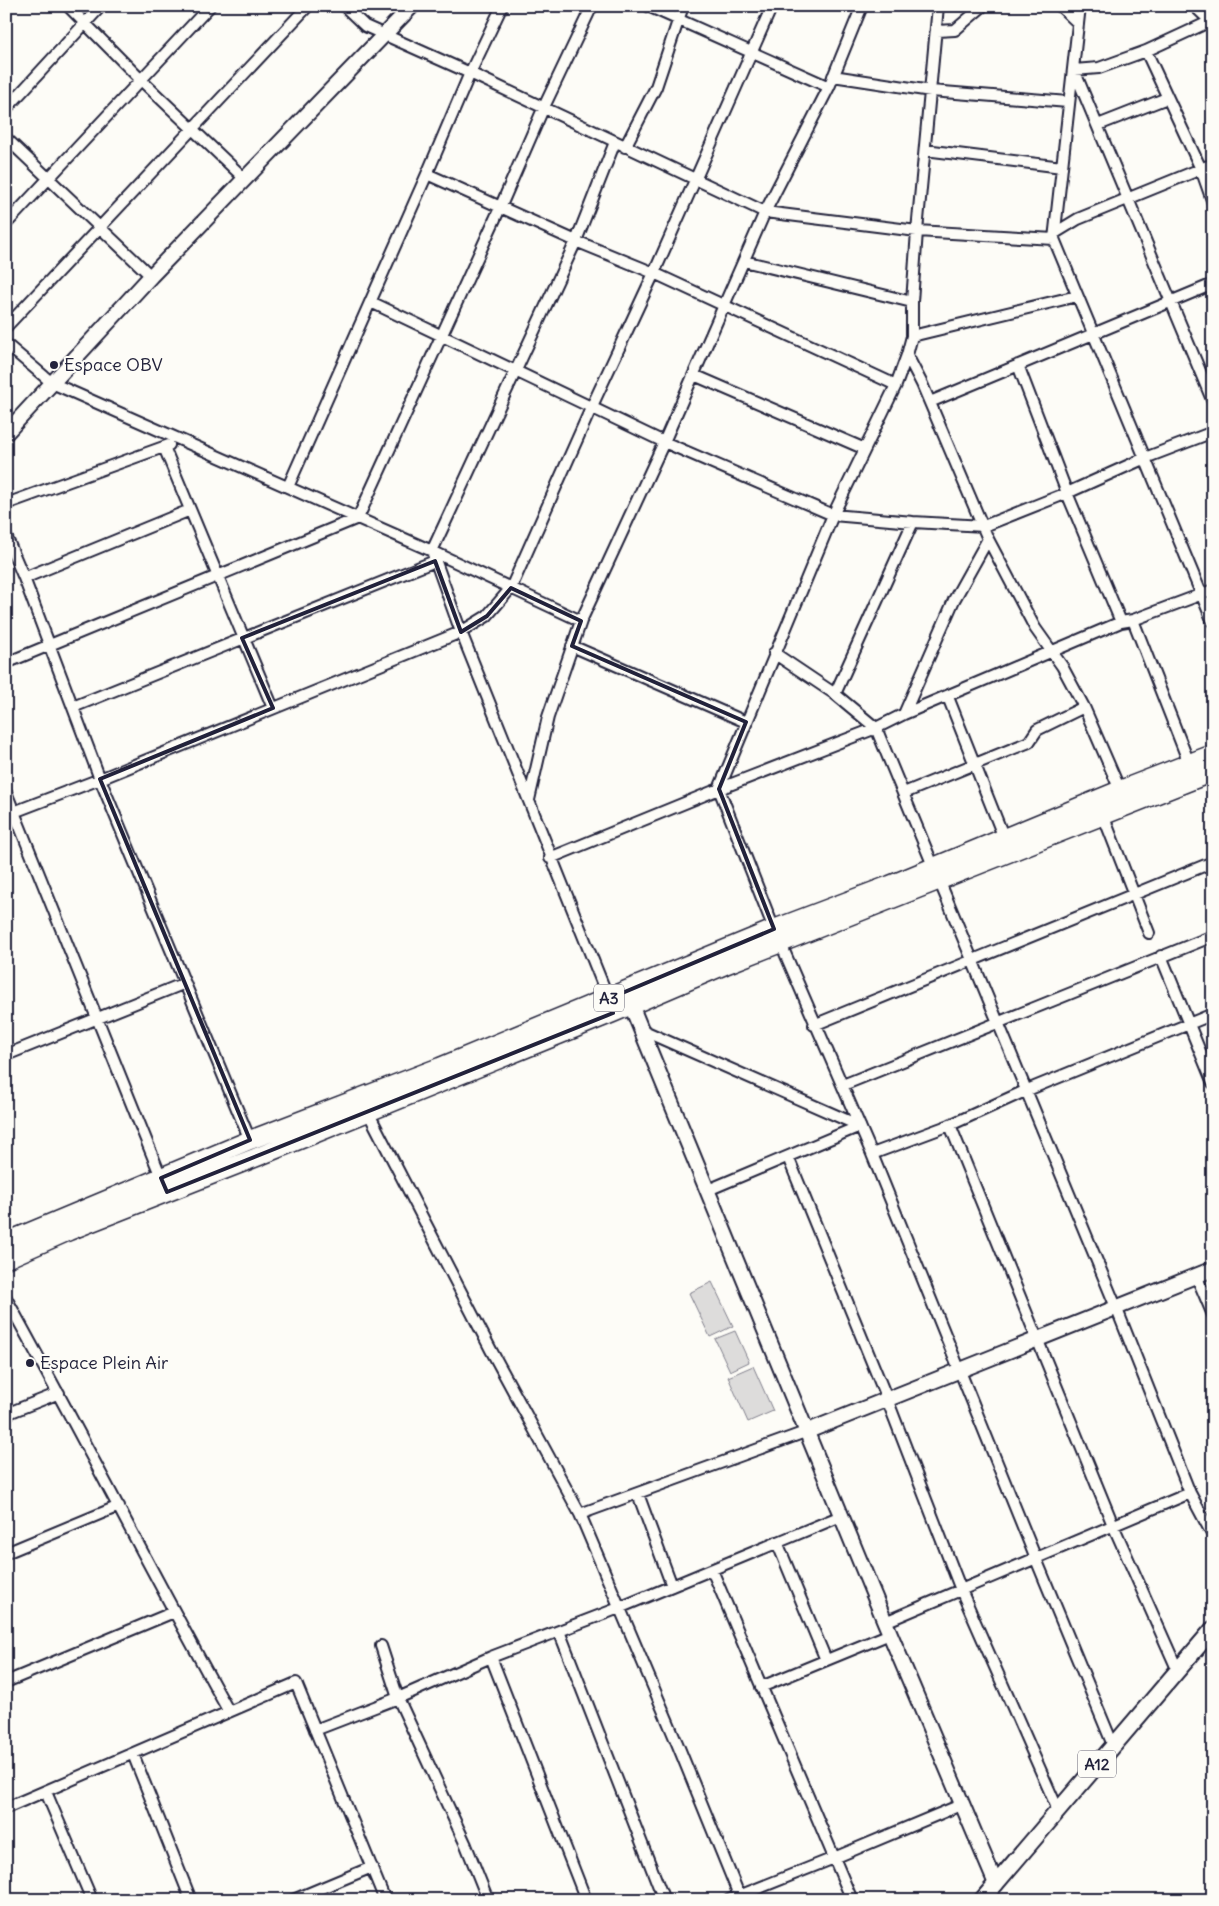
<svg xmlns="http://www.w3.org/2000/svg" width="1219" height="1906" viewBox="0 0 1219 1906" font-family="Delius,sans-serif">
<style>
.green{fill:#dddcdb;stroke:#807f8b}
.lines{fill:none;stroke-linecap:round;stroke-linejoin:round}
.street-casing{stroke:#22223b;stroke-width:14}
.secondary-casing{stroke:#22223b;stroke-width:18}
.primary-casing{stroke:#22223b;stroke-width:19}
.highway-casing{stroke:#22223b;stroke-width:21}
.street{stroke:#fdfcf7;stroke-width:10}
.secondary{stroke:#fdfcf7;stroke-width:14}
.primary{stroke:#fdfcf7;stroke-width:15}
.highway{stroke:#fdfcf7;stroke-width:18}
.marked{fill:none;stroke:#22223b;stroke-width:4;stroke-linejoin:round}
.poi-dot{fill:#22223b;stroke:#fdfcf7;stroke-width:2}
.labels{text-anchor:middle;stroke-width:4;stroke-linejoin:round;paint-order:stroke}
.shield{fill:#fdfcf7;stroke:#646373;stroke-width:1}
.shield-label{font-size:16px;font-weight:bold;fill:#22223b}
.poi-label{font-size:18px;fill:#22223b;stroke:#fdfcf7;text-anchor:start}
</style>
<rect width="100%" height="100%" fill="#fdfcf7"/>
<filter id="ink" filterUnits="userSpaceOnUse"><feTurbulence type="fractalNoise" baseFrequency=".02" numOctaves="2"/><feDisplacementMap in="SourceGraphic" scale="10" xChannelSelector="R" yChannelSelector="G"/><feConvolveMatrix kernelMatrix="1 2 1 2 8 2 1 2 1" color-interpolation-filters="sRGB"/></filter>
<g filter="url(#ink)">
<path class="green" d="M712,1282L733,1326L710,1337L689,1293Z
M735,1331L749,1362L730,1371L715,1339Z
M753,1366L773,1411L748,1422L728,1377Z"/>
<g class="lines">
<defs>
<path id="street" d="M68,6L141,80L245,179
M344,6L365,26L470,73L765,212L917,231L1054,239
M648,6L829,87
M1060,6L1078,23
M1080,6L1054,239L1213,622
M1213,20L1146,51L1099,68L1074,70L1213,402
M937,31L955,30L983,6
M1146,51L1201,169L1213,203
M833,76L931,91L1068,102
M6,109L101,6
M1098,125L1167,98
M6,138L151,276
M625,147L656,87L683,6
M925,150L1062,167
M427,174L576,241L654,273L896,385
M6,224L210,6
M1055,233L1078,219L1213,164
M744,261L912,302
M371,302L664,442L833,515L913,522L984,526L1067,493L1145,458L1213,432
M6,327L308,6
M912,336L1077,296
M6,344L52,383L432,551L581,621
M907,355L922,384L988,539L1035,628L1062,666L1084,707L1120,790
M1018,365L1067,493L1121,622
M694,375L865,449
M930,402L1213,284
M164,447L273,708
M288,487L427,174L470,73L502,6
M6,504L169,445
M6,536L24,578L100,779L250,1140
M24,578L190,510
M1133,620L1189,763
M572,646L746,722
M774,653L835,694L876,728L1116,1307L1190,1493L1213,1536
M6,663L358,518L500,208L543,109L592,6
M835,694L913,522
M948,697L1004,838
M73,707L435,561
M904,714L954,600L988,539
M6,792L163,1182
M904,793L1029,742L1037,730L1084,707
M529,800L548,717L581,621L664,442L765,212L829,87L862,6
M6,815L100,779L461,632L487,616L511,588L592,406L654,273L772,6
M1103,815L1149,933
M550,858L719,789L876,728L904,714L1121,622L1133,620L1213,590
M774,929L719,789L833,515L896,385L907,355L912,336V302L917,231L938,6
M781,944L872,1154L1036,1559L1113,1745
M1161,956L1213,1083
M609,1000L461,632L432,551L576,241L615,142
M814,1025L1213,862
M642,1030L860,1126
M6,1055L185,983
M843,1085L1213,936
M368,1112L491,1350L580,1514L677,1743L741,1900
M950,1125L1113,1525L1178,1671
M872,1154L950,1125L1025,1091L1213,1014
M788,1157L887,1399L961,1590L1058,1810
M708,1190L860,1126
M1196,1275L1213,1315
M6,1298C82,1435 153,1575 229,1712
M6,1414L59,1393
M638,1494L672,1586
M580,1514L808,1431
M777,1542L826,1660
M6,1553L119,1506
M712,1570L852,1900
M885,1622L1190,1493
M559,1631L664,1900
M381,1646L398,1698L466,1845L488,1900
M491,1657L586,1900
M6,1682L174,1612
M761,1687L890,1634
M315,1730L398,1698L491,1657L619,1608L841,1516
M133,1754L191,1900
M46,1792L92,1900
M6,1808L296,1683L385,1900
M293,1900L372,1867
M729,1900L834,1858L963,1804"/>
<path id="secondary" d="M6,433L151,276L412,6
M631,1005L885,1622L996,1884
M808,1431L1213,1269"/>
<path id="primary" d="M1198,6L1213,20
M982,1900L1213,1629"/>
<path id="highway" d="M6,1242L250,1140L440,1067L774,929L890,885L1120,790L1213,754
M6,1259L69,1231L257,1157L613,1013L725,965L1213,772"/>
</defs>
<use href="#street" class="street-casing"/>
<use href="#secondary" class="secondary-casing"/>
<use href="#primary" class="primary-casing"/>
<use href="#highway" class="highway-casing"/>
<use href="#street" class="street"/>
<use href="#secondary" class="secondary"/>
<use href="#primary" class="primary"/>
<use href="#highway" class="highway"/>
</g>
</g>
<path class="marked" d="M435,561L461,632L487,616L511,588L581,621L572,646L746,722L719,789L774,929L608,999L613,1013L167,1192L161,1178L250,1140L100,779L273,708L242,638Z"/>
<g class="poi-dot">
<circle cx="54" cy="365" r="5"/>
<circle cx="30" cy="1363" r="5"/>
</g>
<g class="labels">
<g class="shield">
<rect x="594" y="984.5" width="30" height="27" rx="4"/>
<rect x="1078" y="1750.5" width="38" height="27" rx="4"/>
</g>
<g class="shield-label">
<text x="609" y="1004">A3</text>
<text x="1097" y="1770">A12</text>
</g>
<g class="poi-label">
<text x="64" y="371">Espace OBV</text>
<text x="40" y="1369">Espace Plein Air</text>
</g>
</g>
<rect width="1219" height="1906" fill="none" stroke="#fdfcf7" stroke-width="25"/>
<rect x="12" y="12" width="1194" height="1881" fill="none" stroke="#22223b" stroke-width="2" filter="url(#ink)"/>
</svg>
